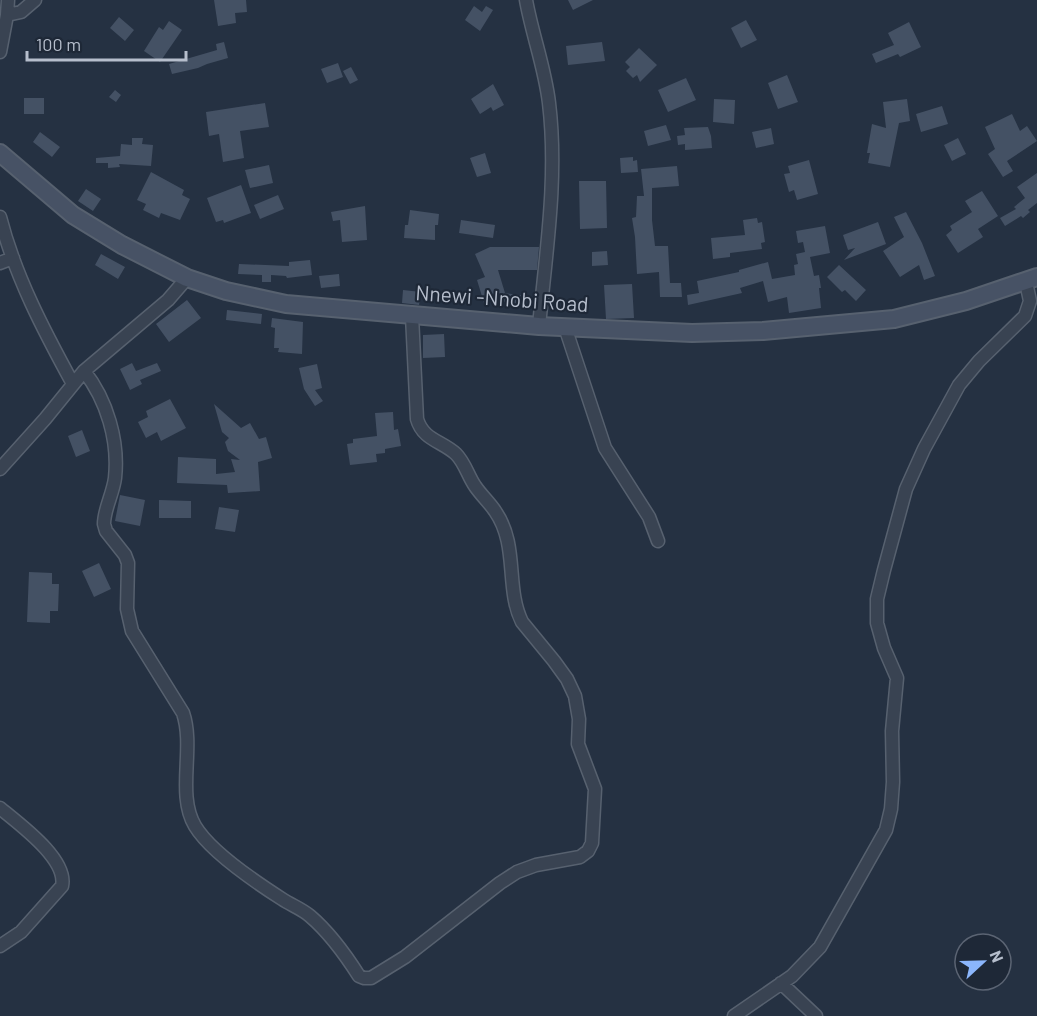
<svg xmlns="http://www.w3.org/2000/svg" width="1037" height="1016" viewBox="0 0 1037 1016" font-family="Barlow,sans-serif">
<style>
.building{fill:#445164}
.lines{fill:none;stroke-linecap:round;stroke-linejoin:round}
.minor-casing{stroke:#57616f;stroke-width:15}
.secondary-casing{stroke:#57616f;stroke-width:20}
.minor{stroke:#394352;stroke-width:12}
.secondary{stroke:#475265;stroke-width:16}
.labels{text-anchor:middle;stroke-width:4.5;stroke-linejoin:round;paint-order:stroke}
.street-label{font-size:21px;fill:#b6becc;stroke:#1e2837}
</style>
<rect width="100%" height="100%" fill="#253142"/>
<path class="building" d="M214,0H246L247,12L235,13L236,23L218,26Z
M568,0H593L573,10Z
M474,6L482,12L486,6L493,10L480,31L465,20Z
M119,17L134,30L125,41L110,28Z
M746,20L757,40L741,48L731,28Z
M169,21L182,30L160,62L144,51L159,27L163,30Z
M909,22L921,47L900,57L898,54L876,63L872,54L894,45L888,33Z
M224,42L228,58L207,64L198,68L172,74L169,64L217,50L216,44Z
M602,42L605,61L568,65L566,46Z
M639,48L657,65L640,82L637,75L633,78L626,71L630,67L625,62Z
M338,63L343,77L327,83L321,69Z
M351,67L358,80L350,84L343,71Z
M787,75L798,102L778,109L768,83Z
M686,78L696,100L668,112L658,90Z
M493,84L504,105L493,111L491,107L480,114L471,99Z
M115,90L121,95L116,102L109,97Z
M24,98H44V114H24Z
M714,99L735,100L734,124L713,122Z
M907,99L910,121L899,123L890,167L868,163L870,153H867L872,124L886,128L883,102Z
M265,103L269,127L240,131L244,158L223,162L219,134L209,136L206,112Z
M942,106L948,124L921,132L916,114Z
M1012,114L1020,131L1027,126L1037,141L1007,161L1013,171L1003,177L988,154L995,149L985,127Z
M666,125L671,140L648,146L644,131Z
M708,127L711,136L712,148L685,150V144L678,145L677,136L685,135L684,128Z
M771,128L774,144L756,148L752,132Z
M40,132L60,147L52,157L33,142Z
M132,138H143L142,144L153,145L151,166L119,164L120,167L108,168V163H96V158L120,156L121,144L132,145Z
M958,138L966,154L952,161L944,145Z
M485,153L491,173L477,177L470,158Z
M633,157V161L637,160L638,172L621,173L620,158Z
M809,160L818,194L797,200L794,190L789,192L784,174L790,173L788,166Z
M269,165L273,183L250,188L245,170Z
M677,166L679,186L652,188V220L655,246H668L670,283H681L682,297H660L659,272L637,274L635,237L632,218L636,217L637,196H644L641,169Z
M151,172L184,190L182,195L190,199L180,220L161,213L159,218L143,210L146,204L137,200Z
M1037,173V203L1028,210L1030,212L1023,218L1021,216L1005,226L1000,218L1016,209L1014,207L1025,198L1017,187Z
M579,181H606L607,228L580,229Z
M241,185L251,213L224,223L223,220L216,222L207,198Z
M86,189L101,199L93,211L78,201Z
M982,191L998,216L978,229L983,237L958,253L946,235L952,230L950,226L972,212L965,201Z
M278,195L284,209L260,219L254,205Z
M365,206L367,240L342,242L340,220L333,221L331,212Z
M410,210L439,214L438,225H435V240L404,238L405,225H408Z
M906,212L922,243L935,276L924,280L919,265L900,277L883,251L904,237L894,217Z
M757,218L758,223L762,222L765,242L761,243L762,249L730,253V257L713,259L711,238L745,235L743,220Z
M461,220L495,225L493,238L459,233Z
M878,222L886,244L844,260L855,248L848,250L843,235Z
M825,226L830,253L810,257L814,276L819,275L821,288H819L821,308L789,313L787,297L768,302L763,281L740,288L742,293L688,305L687,295L699,293L697,281L739,272V270L768,262L772,279L795,275L794,265L798,264L796,254L805,252L803,242L798,243L796,231Z
M490,247H539L537,270H498L505,293L527,296L526,305L493,300L484,303L477,280L485,277L475,254Z
M607,251L608,265L592,266V252Z
M101,254L125,267L118,279L95,265Z
M310,260L312,275L287,278L286,276L271,275V282H262V275L238,274L239,264L289,266V262Z
M839,265L866,290L856,301L845,290L842,292L827,277Z
M339,274L340,286L321,288L319,276Z
M632,284L634,318L606,319L604,285Z
M403,290L421,292L419,305L402,303Z
M187,300L201,318L169,342L156,324Z
M227,310L262,314L261,324L226,320Z
M272,318L303,322L302,354L278,352L279,348H274L275,328L271,327Z
M444,334L445,357L423,358V335Z
M132,363L136,371L157,363L161,371L140,380L142,384L130,390L120,369Z
M317,364L322,388L315,390L323,401L315,406L304,389L299,368Z
M170,399L186,428L161,441L157,432L146,438L138,422L148,417L146,411Z
M214,404L241,428L250,423L259,439L266,437L272,458L258,462L260,491L228,493L227,485L177,483L178,457L216,459V474L235,472L231,459L240,460L228,451L225,442L229,438L222,432Z
M393,412L394,430L398,429L401,446L385,449V453L376,454L377,462L350,465L347,444L353,443V439L377,436L375,413Z
M82,430L90,451L76,457L68,436Z
M120,495L145,500L140,526L115,521Z
M159,500L191,501V518H159Z
M219,507L239,510L235,532L215,529Z
M99,563L111,589L94,597L82,571Z
M29,572L52,573V584H59L58,611H50V623L27,622Z"/>
<g class="lines">
<defs>
<path id="minor" d="M526,0C532,34 545,68 549,103C558,177 546,252 539,326
M7,15L21,12L35,0
M0,52L7,15L8,0
M0,217C15,276 44,331 73,384
M0,263L13,258
M565,327L605,448L649,517L658,541
M84,371C107,400 119,441 115,478C113,494 104,509 104,524L106,531L125,555L128,563L127,609L132,631L183,713C195,748 176,794 195,826C210,851 257,883 282,899C291,905 302,909 310,916C330,933 345,954 359,976L364,978H371L405,957L500,883L517,872L536,865L580,857L588,851L592,843L595,789L578,744L579,719L575,696L567,679L554,661L522,622C505,588 519,545 495,511C489,502 481,495 475,486C468,476 465,463 456,454C442,441 423,440 417,419L412,316
M0,469L45,419L84,371L168,300L187,278
M0,808C19,824 68,859 62,886L21,932L0,946
M781,983L816,1016
M734,1016L792,976L820,947L886,830L891,809L893,782L892,731L897,678L884,648L877,623V599L884,570L906,489L924,449L959,385L979,361L1025,316L1030,301L1026,282"/>
<path id="secondary" d="M0,153L73,215L122,245L187,278L226,291L286,304L539,326L692,333L763,331L894,319L966,301L1037,277"/>
</defs>
<use href="#minor" class="minor-casing"/>
<use href="#secondary" class="secondary-casing"/>
<use href="#minor" class="minor"/>
<use href="#secondary" class="secondary"/>
</g>
<g class="labels">
<g class="street-label">
<text transform="translate(502 299) rotate(4)" y="7">Nnewi -Nnobi Road</text>
</g>
</g>
<g transform="translate(983 962) rotate(68)"><circle r="28" fill="#1e2837" stroke="#5b6473" stroke-width="1.5"/>
<path d="M0-4.5L10 22L0 15L-10 22Z" fill="#8bb6fc"/>
<text y="-9" font-size="16" font-weight="bold" text-anchor="middle" fill="#b6becc">N</text>
</g>
<path d="M27 51v9h159v-9" fill="none" stroke="#b6becc" stroke-width="3"/>
<text x="36" y="51" font-size="18" fill="#b6becc" stroke="#1e2837" stroke-width="4.5" paint-order="stroke">100 m</text>
</svg>
